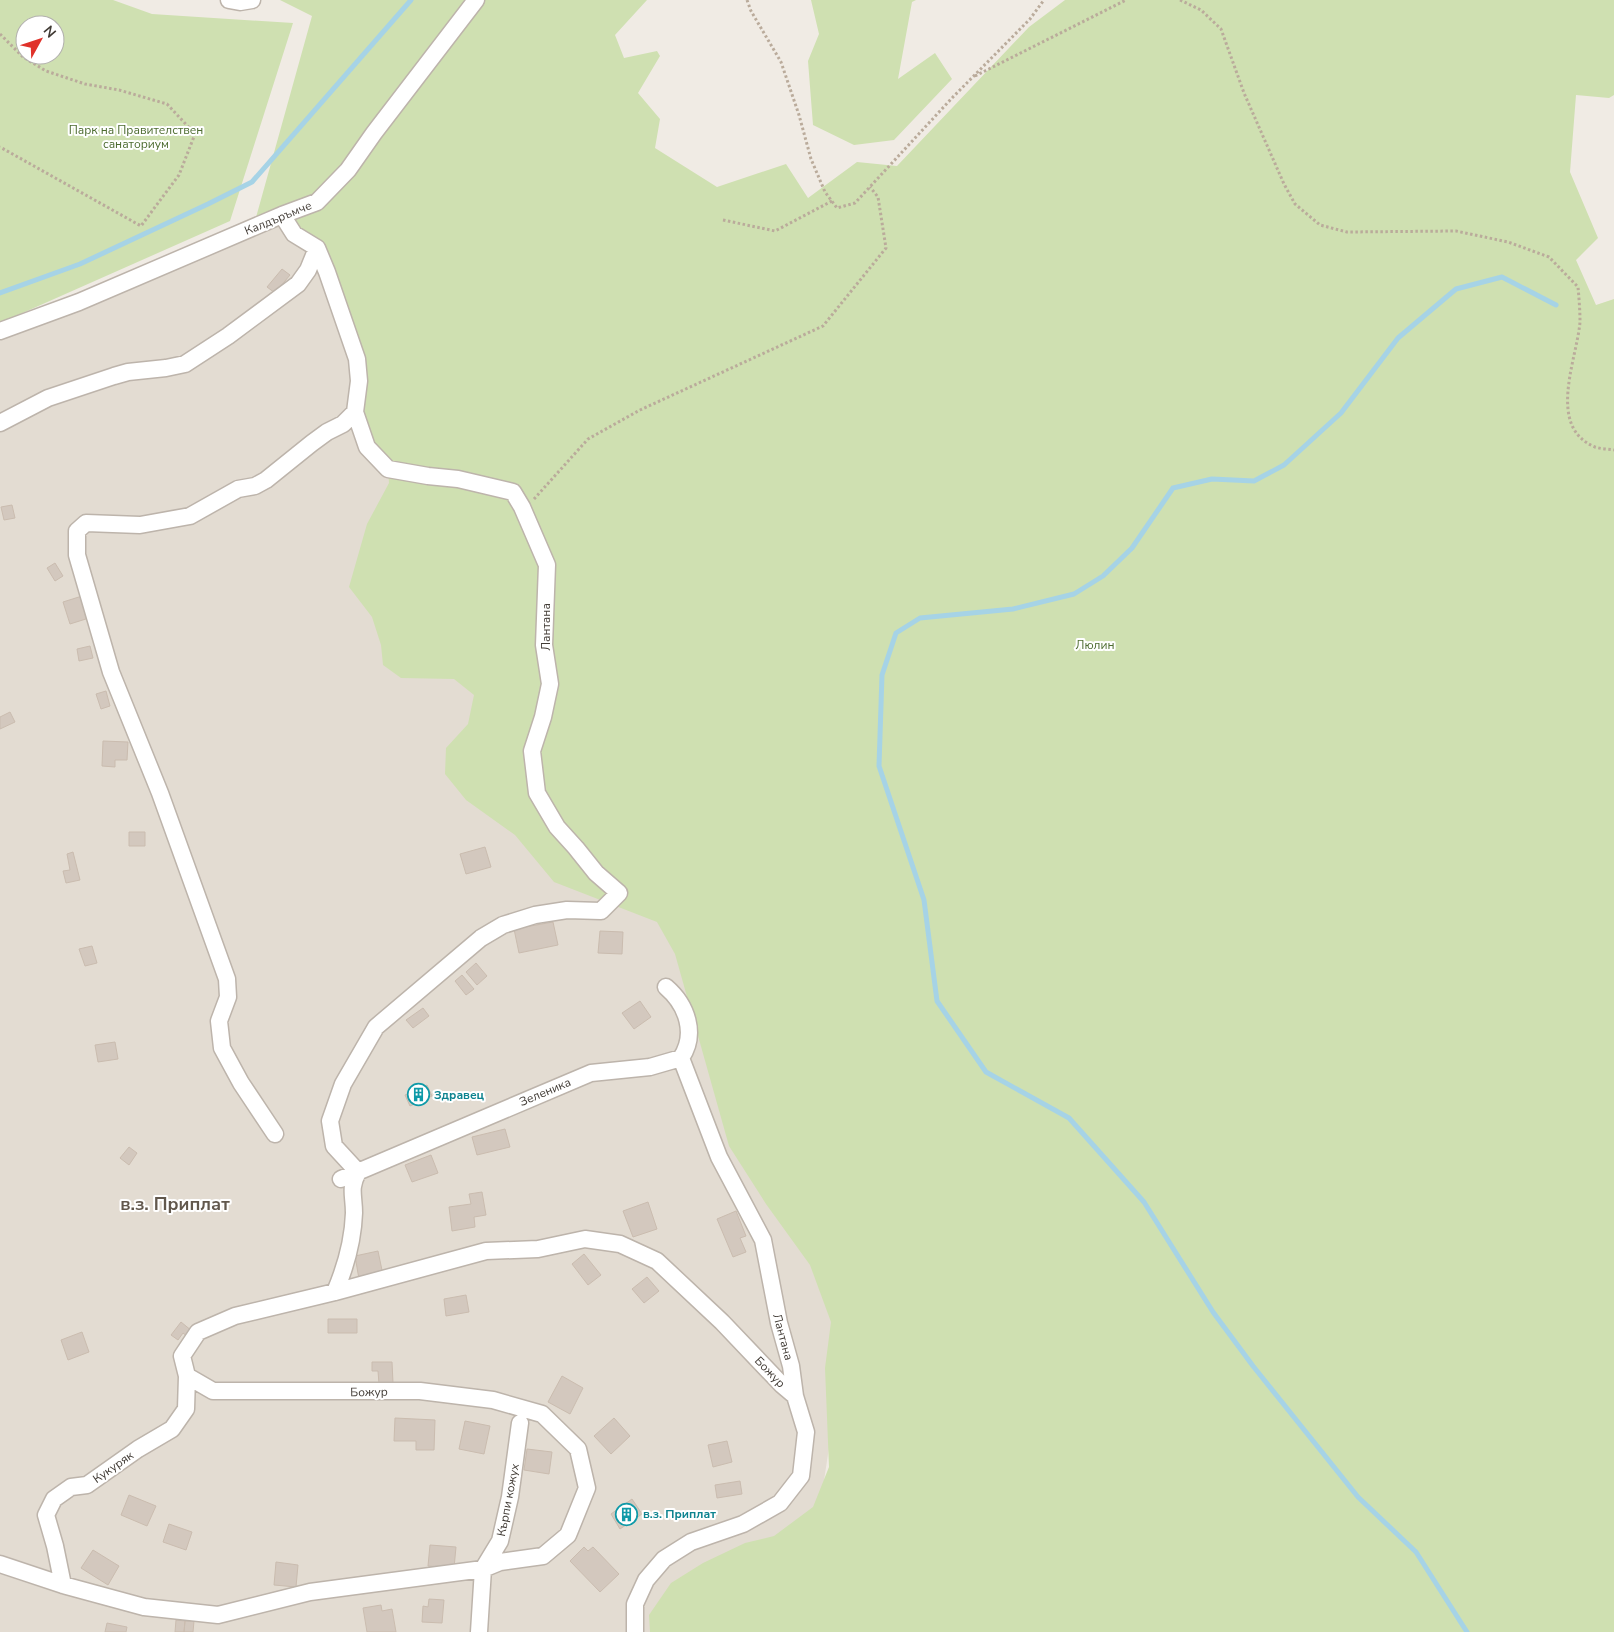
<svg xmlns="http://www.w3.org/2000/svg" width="1614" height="1632" viewBox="0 0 1614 1632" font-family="'Nunito Sans',sans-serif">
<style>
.residential{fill:#e3dcd2}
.green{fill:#cfe0b1;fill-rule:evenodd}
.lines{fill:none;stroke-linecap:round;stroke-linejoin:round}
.stream{stroke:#a6d3e6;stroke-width:5}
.building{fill:#d3c8be;stroke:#cabcaf}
.minor-casing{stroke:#bdb4ab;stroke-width:19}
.path{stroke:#baab9b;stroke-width:3;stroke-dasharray:2.5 2.5;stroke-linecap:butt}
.minor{stroke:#fff;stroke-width:16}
.labels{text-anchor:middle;stroke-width:4;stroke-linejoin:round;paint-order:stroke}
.park-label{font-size:12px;fill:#4c6b2f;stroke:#fff}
.street-label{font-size:12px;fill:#413b35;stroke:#fff}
.culture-label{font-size:12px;font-weight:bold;fill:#0d838f;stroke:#fff;text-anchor:start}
.district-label{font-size:18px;font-weight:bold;fill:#62584d;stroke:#fff}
</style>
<rect width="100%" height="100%" fill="#f0ebe4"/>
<path class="residential" d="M290,216L505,484L833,1285L835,1408L820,1507L712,1632H0V332Z"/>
<path class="green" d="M0,0H113L152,14L293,23L230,221L0,323ZM25,25H55V55H25Z
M280,0H647L615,35L624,58L657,51L660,56L638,93L660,119L655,148L717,187L786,164L808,198L857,162L897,166L1029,27L1065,0H1614V95L1609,98L1576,95L1570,172L1598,238L1576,260L1596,305L1614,299V1632H650L649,1615L671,1583L703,1563L745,1543L774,1536L813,1507L829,1467L825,1368L831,1322L810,1265L766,1204L729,1146L675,954L657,922L554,882L515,835L466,800L445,774L446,748L468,724L474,695L454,679L401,678L383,665L381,645L372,617L349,587L367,524L389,483L388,469L358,419L363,369L321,250L277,217L255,221L312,16Z
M811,0H916L912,2L898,79L935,53L952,79L894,140L854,145L813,125L808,61L819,34Z"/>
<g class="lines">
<path class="stream" d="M0,293L80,264L208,204L252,182L411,0
M1467,1632L1416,1552L1358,1497L1253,1366L1213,1312L1144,1202L1069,1118L986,1072L937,1001L924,900L879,766L882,675L896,633L920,618L1013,609L1074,594L1103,576L1132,548L1173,488L1212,479L1254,481L1284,465L1341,413L1398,338L1456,289L1502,277L1556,305"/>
</g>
<path class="building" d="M282,269L290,275L275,293L267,287Z
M12,505L15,518L4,520L1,507Z
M55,563L63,576L55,581L47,568Z
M82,596L89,618L70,624L63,602Z
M90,646L93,658L79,661L77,649Z
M106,691L110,706L101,709L96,694Z
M10,712L15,722L0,729V717Z
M103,741L128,742L127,760H115V767L102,766Z
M129,832H145V846H129Z
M485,847L491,867L466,874L460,854Z
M73,852L80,880L66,883L63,871L70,870L67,854Z
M553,922L558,945L519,953L514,929Z
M600,931L623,932L622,954L598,953Z
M92,946L97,963L85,966L79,949Z
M476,963L487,976L477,985L466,972Z
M462,975L474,989L466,995L455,981Z
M640,1001L651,1017L634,1029L622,1013Z
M423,1008L429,1016L413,1028L406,1020Z
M115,1042L118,1059L98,1062L95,1045Z
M427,1085L432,1096L410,1106L405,1095Z
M505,1129L510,1147L477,1155L472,1137Z
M129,1147L137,1153L129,1165L120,1158Z
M431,1155L438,1173L412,1182L405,1165Z
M482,1192L486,1215L474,1217L475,1227L452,1231L449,1207L471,1204L469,1194Z
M648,1202L657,1229L633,1237L623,1211Z
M736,1211L746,1236L740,1238L746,1252L733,1257L717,1219Z
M378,1251L383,1275L359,1279L355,1256Z
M584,1254L601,1275L588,1285L572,1264Z
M647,1277L659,1291L644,1303L632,1289Z
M466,1295L469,1312L446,1316L444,1299Z
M328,1319H357V1333H328Z
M181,1322L192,1331L188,1337L183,1333L178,1340L171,1335Z
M82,1332L89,1352L68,1360L61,1340Z
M372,1362H392L393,1383L379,1384L378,1371H372Z
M562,1376L583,1388L570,1414L548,1402Z
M395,1418L435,1420L434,1450H416V1441H394Z
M614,1418L630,1436L611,1454L594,1436Z
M465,1421L490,1426L484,1454L459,1449Z
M727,1441L732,1462L713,1467L708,1445Z
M527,1449L552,1452L549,1474L524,1470Z
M740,1481L742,1494L717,1498L715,1485Z
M129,1495L156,1506L147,1526L121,1515Z
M632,1499L642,1514L620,1529L611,1514Z
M169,1524L192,1532L186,1550L163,1542Z
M430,1545L456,1547L454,1568L428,1566Z
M584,1547L588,1551L593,1547L619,1574L600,1592L570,1561Z
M93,1550L119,1566L108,1585L81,1568Z
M276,1562L298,1565L296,1587L274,1585Z
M429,1599L444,1600L442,1623L422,1622L423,1606L428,1607Z
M381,1605L382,1611L392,1609L396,1632H367L363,1608Z
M176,1620L185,1621L184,1632H175Z
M185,1621H194L193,1632H184Z
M107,1623L127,1627L126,1632H105Z"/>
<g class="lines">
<defs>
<path id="minor" d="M229,0L240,2L252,0
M282,215L294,234L317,248L327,272L357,359L359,381L355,412L367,447L388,469L428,476L458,479L513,492L522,507L547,565L544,645L550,684L543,717L532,751L537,793L557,827L576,848L596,873L619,893L601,911L567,910L535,915L503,925L481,938L376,1027L343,1084L330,1121L334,1146L358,1172C349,1189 354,1195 354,1213C353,1242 346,1266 335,1292
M0,331L79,302L282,215L317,202L348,170L374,133L476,0
M0,423L48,398L114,376L128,372L166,368L185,364L228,336L298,284L308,270L317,248
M275,1134L241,1083L222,1048L219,1021L228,997L227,979L160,793L111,672L77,555V531L86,523L140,525L190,516L238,489L255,486L266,480L312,443L327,432L343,424L355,412
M341,1179L591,1073L650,1067L681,1058C697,1034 687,1005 666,987
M0,1564L63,1585L144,1607L218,1615L310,1592L483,1569L500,1562L543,1556L568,1535L587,1488L578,1449L542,1414L493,1400L420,1391H213L187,1376L182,1356L198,1332L235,1316L335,1292L486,1251L538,1249L585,1239L620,1244L657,1261L722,1322L782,1385L795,1396
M63,1585L55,1546L46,1515L54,1499L71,1487L87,1485L138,1449L172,1429L186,1409L187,1376
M479,1632L483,1569L500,1541L510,1497L520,1423
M635,1632V1604L646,1580L664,1559L691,1542L743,1524L780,1503L801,1476L806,1432L795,1396L791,1366L779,1323L763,1240L719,1157L681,1058"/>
</defs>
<use href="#minor" class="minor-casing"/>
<path class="path" d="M747,0L751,11L781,62L799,115L811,159L825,192L837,208L855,203L952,98L1030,19L1044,0
M1180,0L1201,10L1221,29L1244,93L1284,184L1295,204L1320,225L1347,232L1456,231L1508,242L1549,257L1578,287C1579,298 1580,310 1580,322C1577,359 1546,427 1595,447C1601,449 1608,449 1614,450
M0,34L23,57L46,71L85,84L119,90L167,104L195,134L179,175L141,226L0,147
M975,76L1126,0
M723,220L775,231L832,201
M534,499L588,439L640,410L823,326L886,248L878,197L870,187"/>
<use href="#minor" class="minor"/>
</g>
<defs>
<symbol id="building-ring" viewBox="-11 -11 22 22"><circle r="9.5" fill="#fff" stroke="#0f9aa8" stroke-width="1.5"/><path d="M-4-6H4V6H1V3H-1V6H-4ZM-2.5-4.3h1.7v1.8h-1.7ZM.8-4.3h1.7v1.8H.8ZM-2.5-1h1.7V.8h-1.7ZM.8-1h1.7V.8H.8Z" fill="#0f9aa8"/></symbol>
</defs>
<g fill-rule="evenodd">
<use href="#building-ring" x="406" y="1082" width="25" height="25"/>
<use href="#building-ring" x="614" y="1502" width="25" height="25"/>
</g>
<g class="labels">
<g class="park-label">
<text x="136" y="134">Парк на Правителствен<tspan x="136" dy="14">санаториум</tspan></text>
<text x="1095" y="649">Люлин</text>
</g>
<g class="street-label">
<text transform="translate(278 218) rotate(-22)" y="4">Калдъръмче</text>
<text transform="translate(546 627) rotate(-90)" y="4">Лантана</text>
<text transform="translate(545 1092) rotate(-23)" y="4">Зеленика</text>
<text transform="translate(783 1337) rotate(75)" y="4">Лантана</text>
<text transform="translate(770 1372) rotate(46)" y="4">Божур</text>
<text transform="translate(369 1392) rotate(-1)" y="4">Божур</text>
<text transform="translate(113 1467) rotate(-35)" y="4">Кукуряк</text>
<text transform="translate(508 1500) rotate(-79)" y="4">Кърпи кожух</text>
</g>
<g class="culture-label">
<text x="434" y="1099">Здравец</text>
<text x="643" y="1518">в.з. Приплат</text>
</g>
<g class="district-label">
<text x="175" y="1210">в.з. Приплат</text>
</g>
</g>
<g transform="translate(40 40) rotate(50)"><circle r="24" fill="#ffffff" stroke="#b3b1ae"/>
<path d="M0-4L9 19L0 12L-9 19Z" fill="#e0322a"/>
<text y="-8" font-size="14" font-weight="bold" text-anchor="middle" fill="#413b35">N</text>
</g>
</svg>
